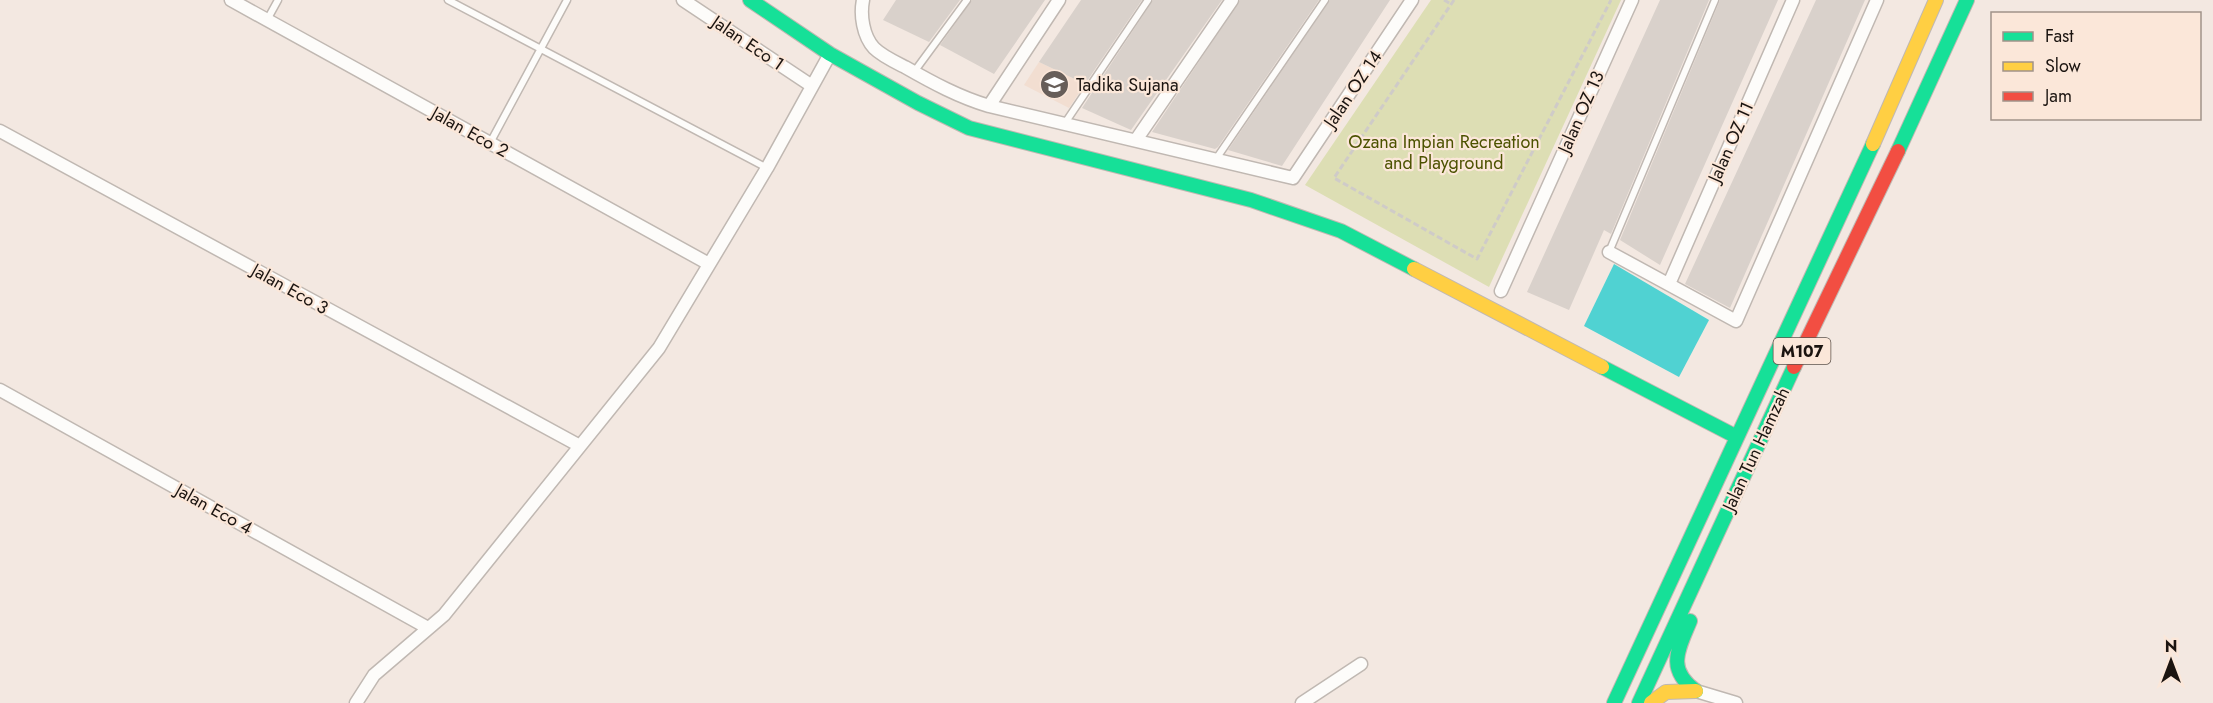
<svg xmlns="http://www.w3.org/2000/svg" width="2213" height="703" viewBox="0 0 2213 703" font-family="Jost,sans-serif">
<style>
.built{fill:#f2ded1}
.green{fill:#dddeb4}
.water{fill:#50d2d2}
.building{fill:#d9d1cb}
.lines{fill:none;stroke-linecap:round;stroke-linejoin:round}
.lane-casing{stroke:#c0b8b2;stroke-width:9}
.street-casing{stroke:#c0b8b2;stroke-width:15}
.fast-casing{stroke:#c0b8b2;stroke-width:16}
.slow-casing{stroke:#c0b8b2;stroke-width:16}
.jam-casing{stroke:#c0b8b2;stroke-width:16}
.path{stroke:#cfcbc8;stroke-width:3;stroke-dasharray:6 3;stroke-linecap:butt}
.lane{stroke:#fdfcfa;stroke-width:6}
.street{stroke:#fdfcfa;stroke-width:12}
.fast{stroke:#16e098;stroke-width:14}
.slow{stroke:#ffcf43;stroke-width:14}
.jam{stroke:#f24e42;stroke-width:14}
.labels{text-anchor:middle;stroke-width:4.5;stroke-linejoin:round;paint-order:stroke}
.shield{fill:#fbe7d9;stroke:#5e534c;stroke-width:1.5}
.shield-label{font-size:16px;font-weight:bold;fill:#1b1410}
.street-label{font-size:18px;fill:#1b1410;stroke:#fbe7d9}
.poi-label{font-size:18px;fill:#1b1410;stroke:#fbe7d9;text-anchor:start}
.park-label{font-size:18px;fill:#4c5200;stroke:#fbe7d9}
</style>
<rect width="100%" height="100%" fill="#f3e8e1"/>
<path class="built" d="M1039,62L1085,84L1069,108L1024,85Z"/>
<path class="green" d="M1431,0H1621L1489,287L1305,185Z"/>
<path class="water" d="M1614,264L1709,320L1679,377L1584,326Z"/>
<path class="building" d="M896,0H960L929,42L883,20Z
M972,0H1045L994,74L940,45Z
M1081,0H1142L1085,84L1039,62Z
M1153,0H1222L1131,130L1082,108Z
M1240,0H1319L1218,147L1215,149L1152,132Z
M1330,0H1390L1282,166L1228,150Z
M1660,0H1709L1611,234L1604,230L1569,310L1527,292Z
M1720,0H1778L1660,265L1620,240Z
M1816,0H1865L1730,308L1685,284Z"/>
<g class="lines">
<defs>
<path id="lane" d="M448,0L767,168
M267,20L278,0
M914,72L967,0
M1065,123L1148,0
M490,143L567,0
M1216,159L1325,0
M1609,252L1715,0"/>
<path id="street" d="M231,0L709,264
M683,0L812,86
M863,0C860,15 863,36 874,48C882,56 895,62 905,67C933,83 959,97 989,106L1293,178L1412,0
M989,106L1059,0
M0,131L580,446
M1136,140L1232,0
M1609,252L1736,321L1877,0
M1669,284L1793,0
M1501,291L1632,0
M0,390L428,628
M1696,691L1736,703
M356,703L374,675L444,615L659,348L767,168L830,54
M1302,703L1361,664"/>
<path id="fast" d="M750,0L830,54L918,103L969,128L1251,200L1341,231L1414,269
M1898,151L1967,0
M1602,367L1737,437
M1690,621C1678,650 1666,669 1696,691
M1614,703L1873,144
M1639,703L1794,367"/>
<path id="slow" d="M1873,144L1936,0
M1414,269L1602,367
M1651,703L1666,692L1696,691"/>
<path id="jam" d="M1794,367L1898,151"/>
</defs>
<use href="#lane" class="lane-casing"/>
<use href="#street" class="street-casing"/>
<use href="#fast" class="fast-casing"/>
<use href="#slow" class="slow-casing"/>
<use href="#jam" class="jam-casing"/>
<path class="path" d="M1444,0L1451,4
M1454,0L1334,178L1477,259L1611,0"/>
<use href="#lane" class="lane"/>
<use href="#street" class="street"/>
<use href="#fast" class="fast"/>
<use href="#slow" class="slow"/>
<use href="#jam" class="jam"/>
</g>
<defs>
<symbol id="school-disc" viewBox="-11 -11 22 22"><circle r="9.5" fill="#675e59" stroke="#fbe7d9"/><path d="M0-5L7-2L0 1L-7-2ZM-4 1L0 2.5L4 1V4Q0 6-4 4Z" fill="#fff"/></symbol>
</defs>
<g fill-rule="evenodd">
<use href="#school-disc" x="1038" y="68" width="33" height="33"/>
</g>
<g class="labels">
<rect class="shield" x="1773.5" y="338" width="57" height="26" rx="4.5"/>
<g class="shield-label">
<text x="1802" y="357">M107</text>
</g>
<g class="street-label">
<text transform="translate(748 43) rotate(34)" y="6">Jalan Eco 1</text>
<text transform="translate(1353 89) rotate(-56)" y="6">Jalan OZ 14</text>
<text transform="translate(1581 112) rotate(-66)" y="6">Jalan OZ 13</text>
<text transform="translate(470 132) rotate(29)" y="6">Jalan Eco 2</text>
<text transform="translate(1731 142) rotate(-66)" y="6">Jalan OZ 11</text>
<text transform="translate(290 289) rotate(29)" y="6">Jalan Eco 3</text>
<text transform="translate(1756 449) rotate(-65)" y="6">Jalan Tun Hamzah</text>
<text transform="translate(214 509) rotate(29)" y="6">Jalan Eco 4</text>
</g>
<g class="poi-label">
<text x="1076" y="91">Tadika Sujana</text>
</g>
<g class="park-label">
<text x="1444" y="148">Ozana Impian Recreation<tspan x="1444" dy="21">and Playground</tspan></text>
</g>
</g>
<rect x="1991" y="12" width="210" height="108" fill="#fbe7d9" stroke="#a19389" stroke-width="1.5"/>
<rect x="2003" y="32" width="30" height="9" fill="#16e098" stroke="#a19389" stroke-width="1.5"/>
<text x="2045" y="42" font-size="18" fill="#1b1410">Fast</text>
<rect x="2003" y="62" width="30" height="9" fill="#ffcf43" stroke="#a19389" stroke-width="1.5"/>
<text x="2045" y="72" font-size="18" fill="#1b1410">Slow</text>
<rect x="2003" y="92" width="30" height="9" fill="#f24e42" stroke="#a19389" stroke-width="1.5"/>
<text x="2045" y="102" font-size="18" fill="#1b1410">Jam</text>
<g transform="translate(2171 661)" stroke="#fbe7d9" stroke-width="4.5" paint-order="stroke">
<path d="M0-4.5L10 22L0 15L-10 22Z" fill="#1b1410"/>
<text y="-9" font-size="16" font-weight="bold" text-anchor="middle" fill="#1b1410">N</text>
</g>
</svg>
